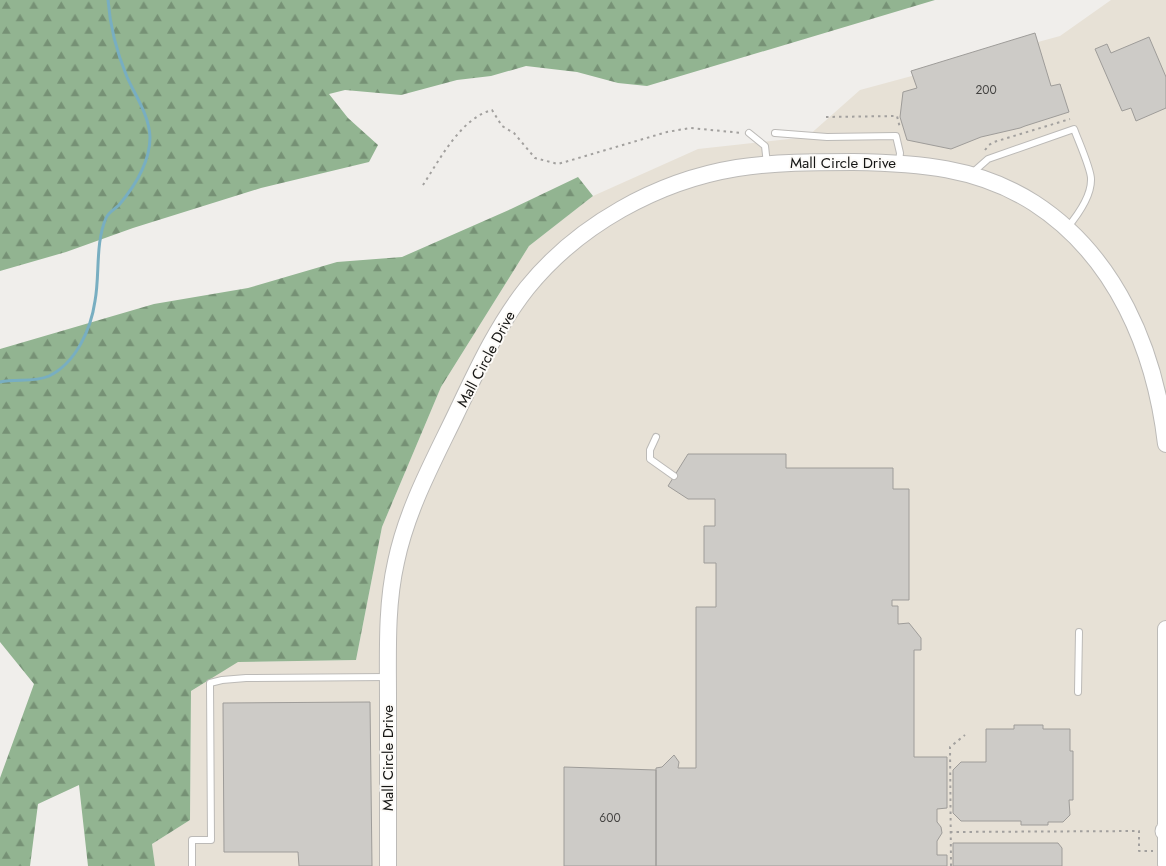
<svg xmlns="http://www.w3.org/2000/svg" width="1166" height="866" viewBox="0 0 1166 866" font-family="Jost,sans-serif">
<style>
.built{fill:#e7e1d6}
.forest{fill:url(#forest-firs)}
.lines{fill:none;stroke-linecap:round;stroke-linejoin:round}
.stream{stroke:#78aec1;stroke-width:3}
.building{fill:#cdcbc7;stroke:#9e9c99}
.service-casing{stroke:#bcbab7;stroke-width:8}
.tertiary-casing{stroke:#bcbab7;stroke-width:18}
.secondary-casing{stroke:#bcbab7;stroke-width:21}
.path{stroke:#a2a09e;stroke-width:2;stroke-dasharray:2.5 4;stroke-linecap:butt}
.service{stroke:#fff;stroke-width:6}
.tertiary{stroke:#fff;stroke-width:16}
.secondary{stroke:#fff;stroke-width:19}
.labels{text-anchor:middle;stroke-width:4;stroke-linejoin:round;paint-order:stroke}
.number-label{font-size:12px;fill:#434240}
.street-label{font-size:15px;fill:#151513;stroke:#fdfbf8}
</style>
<defs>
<pattern id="forest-firs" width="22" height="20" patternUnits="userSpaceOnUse" patternTransform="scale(1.25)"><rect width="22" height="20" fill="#92b491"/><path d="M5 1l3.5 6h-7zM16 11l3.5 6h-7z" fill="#769175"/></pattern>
</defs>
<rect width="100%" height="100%" fill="#f0eeeb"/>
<path class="built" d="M1111,0H1166V866H155L152,844L190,820L191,691L237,662L356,660L382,527L441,387L529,246L593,196L698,149L807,137L860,90L1060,36Z"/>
<path class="forest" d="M0,0H935L647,86L618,83L577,72L526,66L491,76L457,80L401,95L345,90L329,94L348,118L378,145L369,162L261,188L133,228L66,252L0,271Z
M578,177L593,196L529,246L441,387L382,527L356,660L238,662L191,691L190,820L152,844L155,866H88L79,785L38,804L30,866H0V778L34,684L0,642V349L154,304L248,288L337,262L402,257L511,209Z"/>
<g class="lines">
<path class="stream" d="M0,382C16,378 33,383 49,376C76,363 91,329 95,301C100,274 95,244 106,218C108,213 115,209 119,205C135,186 150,163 150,137C149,115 136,97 127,77C117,53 110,26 108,0"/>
</g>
<path class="building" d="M1035,33L1051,86L1060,84L1069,112L1025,126L1020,128L981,137L951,149L907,140L900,117L903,92L917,88L911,71Z
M1149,37L1166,77V108L1136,121L1131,108L1122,111L1095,49L1107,44L1111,53Z
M688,454H786V468H893V489H909V600H892V606H898V624L909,623L921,638V650H914V757H947V808L937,809V822L941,827L942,833L937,841V855H947V866H656V768L662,767L674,755L679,762L678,768H696V607H716V563H704V526H715V499H688L668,486Z
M370,702L372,866H299L298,852H224L223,703Z
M1014,725H1043V729H1070V751H1073V800H1069L1070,815L1063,822H1048V825H1021V821H961L953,813V770L961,762H986V729H1014Z
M564,767L656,770V866H564Z
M953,843H1058L1062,848V866H953Z"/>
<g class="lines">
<defs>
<path id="service" d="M749,133L765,146L767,164
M775,133L827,137L896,136L900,153L899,163
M971,174L988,159L1074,129C1078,140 1092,171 1091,180C1091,197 1077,216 1067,228
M656,437L650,450V459L674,476
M1078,692L1079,632
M192,866V840H211L210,683L222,680L246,678L388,677"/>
<path id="tertiary" d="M1166,629V864
M388,866C388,810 388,755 388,699C388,653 386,606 396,562C407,509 433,462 456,414C477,370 497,326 527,288C578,225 657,181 737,168C775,162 815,162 853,162C918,163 978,167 1034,203C1116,256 1155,350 1166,444"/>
<path id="secondary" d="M1165,831H1166"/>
</defs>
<use href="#service" class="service-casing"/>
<use href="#tertiary" class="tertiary-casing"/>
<use href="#secondary" class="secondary-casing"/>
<path class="path" d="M826,117L897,116L900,128
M985,150L989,145L994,142L1070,119
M423,185C440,159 461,118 492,110L502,126L514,133L535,158L558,164L667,132L690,128L742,133
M950,832L1139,831V851H1153
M951,866L950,747L965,735"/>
<use href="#service" class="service"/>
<use href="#tertiary" class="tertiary"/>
<use href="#secondary" class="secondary"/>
</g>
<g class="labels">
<g class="number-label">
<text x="986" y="94">200</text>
<text x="610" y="822">600</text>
</g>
<g class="street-label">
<text x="843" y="168">Mall Circle Drive</text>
<text transform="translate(486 359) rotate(-62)" y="5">Mall Circle Drive</text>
<text transform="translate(388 758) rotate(-90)" y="5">Mall Circle Drive</text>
</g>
</g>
</svg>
